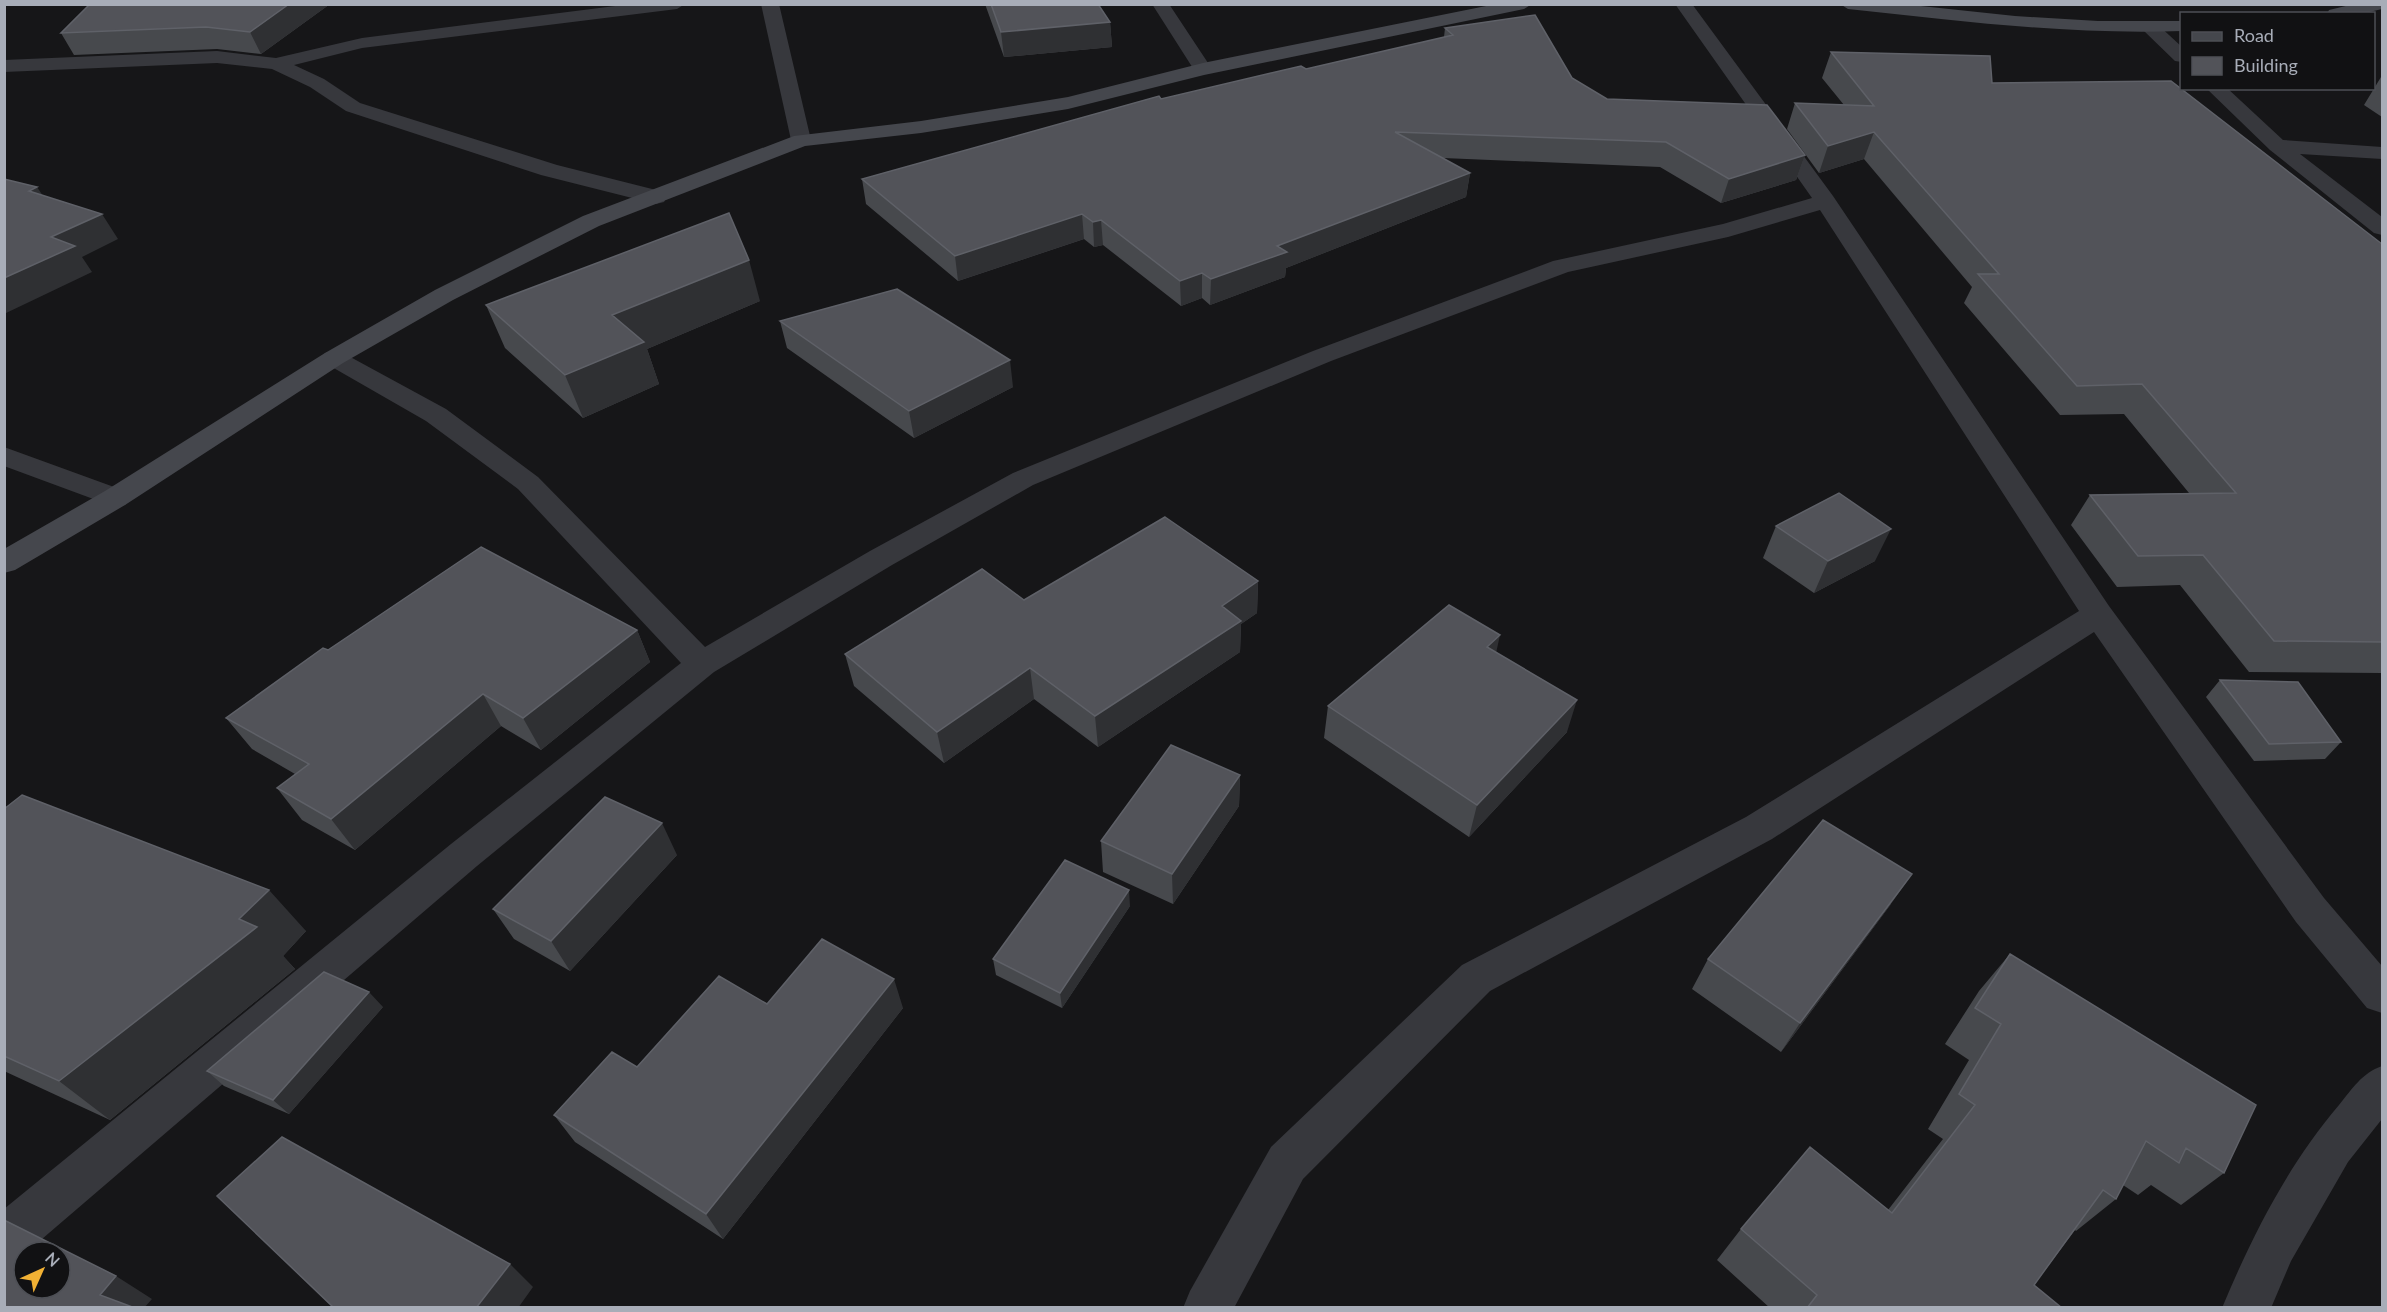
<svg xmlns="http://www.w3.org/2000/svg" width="2387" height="1312" viewBox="0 0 2387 1312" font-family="Lato,sans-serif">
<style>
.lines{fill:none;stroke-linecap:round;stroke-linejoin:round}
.street{fill:#37383d;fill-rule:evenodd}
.secondary{fill:#45474d;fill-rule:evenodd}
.wall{fill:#47494d}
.shaded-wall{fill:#2f3033}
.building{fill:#525359;stroke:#5f6168;stroke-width:1.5;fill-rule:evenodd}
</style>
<rect width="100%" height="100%" fill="#161618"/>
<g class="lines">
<path class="street" d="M631,4H685L677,9L362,48L294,65L324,79L360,103L557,165L664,192L667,197L664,202L656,204L541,175L346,111L310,87L272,69L217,63L4,72V60L217,51L276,58L362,38Z
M761,4H779L811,140L808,144L801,146L794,144L791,140Z
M1152,4H1169L1212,69L1210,73H1196Z
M1675,4H1692L1833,196L2109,606L2324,898L2382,966V1013L2367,1008L2296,922L2094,632L1772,839L1490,991L1303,1179L1234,1308H1183L1190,1291L1271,1147L1462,965L1746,817L2079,611L1820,210L1728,237L1568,272L1331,361L1033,485L892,565L714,672L477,866L21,1257L4,1263V1209L451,844L681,663L518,489L426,421L325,363L321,358L325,353L334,350L343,353L446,409L538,477L705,647L870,551L1013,473L1313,351L1553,261L1723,224L1812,198Z
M2150,22L2156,23L2182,47V62L2175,61L2144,31L2141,27L2144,23Z
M2206,88H2227L2283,140L2382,147V159L2300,154L2382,217V235L2374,233L2270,150Z
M4,447L125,491L130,498L125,505L115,507L4,466Z
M2382,1066V1119L2348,1162L2291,1261L2271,1308H2222C2252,1236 2288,1165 2339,1105C2352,1089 2362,1073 2382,1066Z"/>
<path class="secondary" d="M1496,4H1532L1524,9L1204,75L1068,109L921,133L805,146L599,226L453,300L343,363L125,505L15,570L4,573V549L105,491L325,353L435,290L583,216L794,136L921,121L1068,97L1203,63Z
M1840,4H1902L2015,16L2098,21H2182V31C2069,35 1959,21 1848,9Z
M2354,4H2382V9L2361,14H2327L2329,10Z"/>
</g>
<path class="wall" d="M330,4L261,54L217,49L74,55L61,33Z
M985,4H1098L1110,22L1112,47L1004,57Z
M1445,28L1572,78L1607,99L1805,155L1796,180L1721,203L1660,167L1443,158L1470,173L1466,197L1286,268L1285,277L1210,305L1202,298L1181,306L1103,245L1094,247L1084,239L958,281L866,204L862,179L1161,99L1306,69L1444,37Z
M1831,52L1992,83L2382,244V673L2249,672L2180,585L2117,587L2071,525L2090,495L2189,493L2124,414L2060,415L1964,303L1972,287L1864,159L1819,173L1787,129L1795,103L1844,105L1822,78Z
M2381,77H2382V117L2364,105Z
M760,301L647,349L659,384L583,418L505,348L486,305Z
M780,321L1013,387L914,438L787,348Z
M1776,526L1875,561L1814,593L1763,558Z
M1258,581L1257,613L1241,624L1240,652L1098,747L1034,699L944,763L854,686L845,654Z
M637,630L650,662L541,750L501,726L355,850L302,820L277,788L295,774L252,749L226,718L328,650Z
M1496,653L1567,732L1469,837L1324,738L1328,706Z
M2220,680L2341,742L2325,759L2254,761L2206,697Z
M1240,775L1239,806L1173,904L1103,872L1101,841Z
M4,809L306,931L283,956L295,969L110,1120L4,1071Z
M677,855L570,971L514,939L493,909Z
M1891,904L1781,1052L1692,989L1708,959Z
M1130,906L1062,1008L996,975L993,959Z
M2010,954L2224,1173L2181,1205L2151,1185L2138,1195L2123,1185L2116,1199L2076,1231L2075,1230L2034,1285L2062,1308H1770L1717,1260L1741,1229L1888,1210L1943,1139L1928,1129L1969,1060L1945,1044L1979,991Z
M767,1004L903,1008L723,1239L575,1142L554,1115L637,1067Z
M383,1007L289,1114L224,1086L207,1071Z"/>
<path class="shaded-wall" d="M289,4H330L261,54L250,32Z
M1110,22L1112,47L1004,57L1001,32Z
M1874,132L1864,159L1819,173L1828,146Z
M1805,155L1796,180L1721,203L1729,179Z
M1470,173L1466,197L1286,268L1285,277L1210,305L1211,279L1277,246Z
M37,187L54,212L29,191Z
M102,214L118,239L82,257L92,272L4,314V278L51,237Z
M1082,214L1084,239L958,281L955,256Z
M1101,220L1103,245L1094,247L1093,222Z
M749,260L760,301L647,349L659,384L583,418L565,375L612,315Z
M1202,273V298L1181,306L1180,281Z
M1010,360L1013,387L914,438L909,411Z
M1891,529L1875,561L1814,593L1828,561Z
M1258,581L1257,613L1241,624L1240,652L1098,747L1095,716L1222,606Z
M637,630L650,662L541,750L523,718Z
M1500,635L1493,667L1487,647Z
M1030,668L1034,699L944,763L937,732Z
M483,694L501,726L355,850L331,819Z
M1577,700L1567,732L1469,837L1477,805Z
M1240,775L1239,806L1173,904L1172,874Z
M662,823L677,855L570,971L551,941Z
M1912,874L1891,904L1781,1052L1800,1023Z
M269,890L306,931L283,956L295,969L110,1120L59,1081L239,919Z
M1129,890L1130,906L1062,1008L1060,993Z
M894,979L903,1008L723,1239L706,1214Z
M369,992L383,1007L289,1114L273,1100Z
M510,1264L533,1287L518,1308H476Z
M116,1276L152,1299L144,1308H122L100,1295Z"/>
<path class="building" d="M90,4H289L250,32L206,27L61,33Z
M991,4H1098L1110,22L1001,32Z
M1535,15L1572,78L1607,99L1767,105L1805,155L1729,179L1666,142L1395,132L1470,173L1277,246L1287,252L1211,279L1202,273L1180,281L1101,220L1093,222L1082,214L955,256L862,179L1159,96L1161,99L1301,66L1306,69L1453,35L1445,28Z
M1831,52L1990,56L1992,83L2171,81L2382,244V642L2274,641L2203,555L2138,556L2090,495L2236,493L2142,384L2077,386L1978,274H1999L1874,132L1828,146L1795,103L1874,106Z
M4,179L37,187L29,191L102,214L51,237L75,246L4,278Z
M729,213L749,260L612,315L644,342L565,375L486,305Z
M897,289L1010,360L909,411L780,321Z
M1839,493L1891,529L1828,561L1776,526Z
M1165,517L1258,581L1222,606L1241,621L1095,716L1030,668L937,732L845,654L982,569L1024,600Z
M481,547L637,630L523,718L483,694L331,819L277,788L309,764L226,718L323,648L328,650Z
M1449,605L1500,635L1487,647L1577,700L1477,805L1328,706Z
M2220,680L2298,682L2341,742L2269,744Z
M1171,745L1240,775L1172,874L1101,841Z
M22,795L269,890L239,919L257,927L59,1081L4,1056V809Z
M605,797L662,823L551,941L493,909Z
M1823,820L1912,874L1800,1023L1708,959Z
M1065,860L1129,890L1060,993L993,959Z
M822,939L894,979L706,1214L554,1115L612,1052L637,1067L719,976L767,1004Z
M2010,954L2256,1105L2224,1173L2186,1148L2179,1163L2146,1141L2116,1199L2103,1190L2034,1285L2062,1308H1807L1817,1295L1741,1229L1810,1147L1892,1213L1975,1105L1959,1094L2001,1024L1975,1008Z
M324,972L369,992L273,1100L207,1071Z
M282,1137L510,1264L476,1308H334L217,1196Z
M4,1220L116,1276L100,1295L135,1308H4ZM24,1252H60V1288H24Z"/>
<rect width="2387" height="1312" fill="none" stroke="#a8adb8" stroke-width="12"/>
<rect x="2180" y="12" width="195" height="78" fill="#111113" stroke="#4d4f55" stroke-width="1.5"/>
<rect x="2192" y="32" width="30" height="9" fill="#45474d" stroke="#4d4f55" stroke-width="1.5"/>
<text x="2234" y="42" font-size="18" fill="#a8adb8">Road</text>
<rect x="2192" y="57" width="30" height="18" fill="#525359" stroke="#4d4f55" stroke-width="1.5"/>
<text x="2234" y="72" font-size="18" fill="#a8adb8">Building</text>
<g transform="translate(42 1270) rotate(45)"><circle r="28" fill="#111113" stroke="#4d4f55" stroke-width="1.5"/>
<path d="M0-4.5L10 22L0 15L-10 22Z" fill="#f2b134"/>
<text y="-9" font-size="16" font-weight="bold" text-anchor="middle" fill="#a8adb8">N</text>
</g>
</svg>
